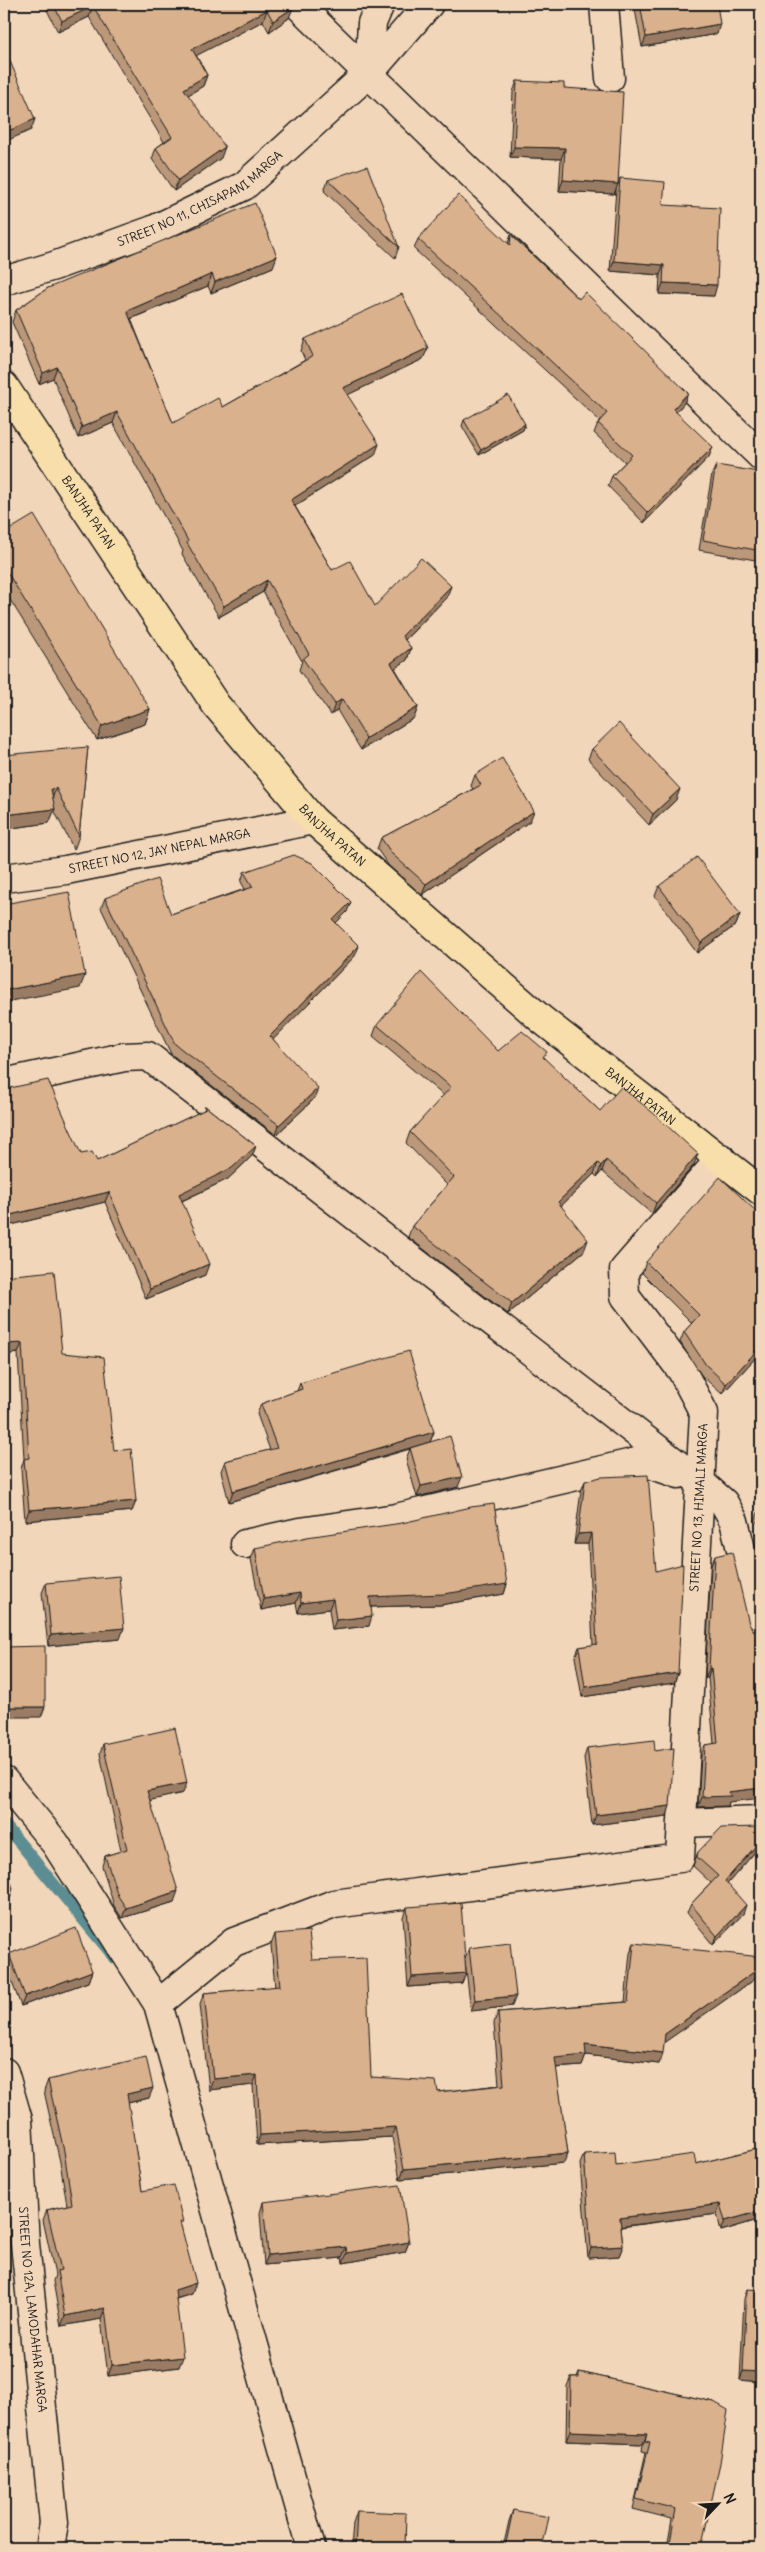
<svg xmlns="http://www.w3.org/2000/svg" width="765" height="2552" viewBox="0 0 765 2552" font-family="Delius,sans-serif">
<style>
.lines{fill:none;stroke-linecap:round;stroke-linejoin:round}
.stream{stroke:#5c8d93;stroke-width:12}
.minor-casing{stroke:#1c1c1c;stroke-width:31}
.major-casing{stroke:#1c1c1c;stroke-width:31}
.minor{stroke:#f2d6b9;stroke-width:28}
.major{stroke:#f8deab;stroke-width:28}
.wall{fill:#bb9879;stroke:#1c1c1c}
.shaded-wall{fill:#997c63;stroke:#1c1c1c}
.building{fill:#dab18d;stroke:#1c1c1c}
.labels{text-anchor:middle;stroke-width:4.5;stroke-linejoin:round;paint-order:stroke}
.street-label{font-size:12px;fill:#1c1c1c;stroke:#f2d6b9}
</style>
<rect width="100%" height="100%" fill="#f2d6b9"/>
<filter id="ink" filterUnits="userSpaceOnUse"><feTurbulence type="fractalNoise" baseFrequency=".02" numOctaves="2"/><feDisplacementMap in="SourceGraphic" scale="10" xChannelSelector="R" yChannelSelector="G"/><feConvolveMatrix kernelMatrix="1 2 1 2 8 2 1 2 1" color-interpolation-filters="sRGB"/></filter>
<g filter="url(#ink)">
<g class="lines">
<path class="stream" d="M4,1824L115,1958"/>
<defs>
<g id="minor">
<path d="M297,4L761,456"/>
<path d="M604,4L610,78"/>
<path d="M369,73L372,23L380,4"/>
<path id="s1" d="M4,281L54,266L153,230L244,186L369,73L429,4"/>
<path id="s2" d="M4,878L66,870L313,820"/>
<path d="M4,1083L124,1057L148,1056L699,1481L724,1503L734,1521L761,1630"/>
<path d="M245,1544L300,1532L396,1518L641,1461L679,1474"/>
<path d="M4,1781L55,1843L158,2004L311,2548"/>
<path d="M683,1823L761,1820"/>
<path id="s3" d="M158,2004L234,1942L334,1904L680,1858L704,1413L682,1371L625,1296L624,1270L721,1158"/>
<path id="s4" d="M4,2072L18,2120L25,2244L54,2523L50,2548"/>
</g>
<g id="major">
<path id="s5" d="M4,386L216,705L313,820L541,1019L761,1191"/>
</g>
</defs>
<use href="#minor" class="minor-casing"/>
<use href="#major" class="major-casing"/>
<use href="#minor" class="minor"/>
<use href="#major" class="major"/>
</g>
<path class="wall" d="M44,4H157L159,8L291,4L289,18L269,32L263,21L196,55L207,75L203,86L188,95L221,158L174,191L152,159L156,148L164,142L89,17L58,32Z
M634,4H717V34L642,47Z
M517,81L564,88L618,184L620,178L663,205L714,296L659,294L660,275L610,271L616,189L614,194L559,191L561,159L510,157L513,92Z
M328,180L399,247L395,258L324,191Z
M511,235L579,299L688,393L684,403L676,412L709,457L644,523L608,486L612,476L625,462L594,433L598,423L600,421L414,249L418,239L508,243Z
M273,267L211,293L208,286L131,319L173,423L223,407L305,360L301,351L305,339L423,359L347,395L375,455L295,506L332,570L375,606L447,597L405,640L411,648L407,660L395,668L418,707L414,718L361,750L337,710L331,715L299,670L302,661L263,592L219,617L182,554L183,551L113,423L78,438L53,378L39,384L12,322L16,310L48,288Z
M464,420L525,424L523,430L479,455L462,426Z
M716,465L757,485H761V561L699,550L712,474Z
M4,533L150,709L145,724L97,740L4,590Z
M88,747L79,836L74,850L54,810L49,823L4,829Z
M592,749L676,800L649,825L588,759Z
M475,775L530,821L422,895L388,865L377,849L381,838L473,789L471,786Z
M244,872L347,912L336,923L355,956L273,1039L315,1098L276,1135L171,1054L101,908L105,898L171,914L245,889L241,882Z
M659,886L740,914L736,925L697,953L655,896Z
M377,1025L498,1051L544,1059L600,1111L694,1165L652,1214L602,1171L597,1177L594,1174L561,1206L584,1251L508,1314L408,1237L412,1226L447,1185L406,1143L410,1132L444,1096L373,1036Z
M4,1091L81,1154L97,1161L204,1110L205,1106L256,1146L252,1156L228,1179L182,1201L205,1275L146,1299L105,1202L7,1226L4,1214Z
M646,1262L761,1352L722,1394L702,1376L680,1342L684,1332L692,1323L642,1273Z
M4,1276L62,1353L114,1451L136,1501L132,1511L25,1521L21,1469L24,1459L18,1353L4,1355Z
M300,1383L434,1432L430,1442L458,1487L417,1497L406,1459L410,1449L229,1502L221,1471L225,1461L270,1450L257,1414L261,1404L297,1391Z
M585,1481L656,1571L678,1673L674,1683L582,1697L575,1657L579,1647L593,1645L588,1544H574L581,1491Z
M761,1507V1525L755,1521L759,1510Z
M255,1548L507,1584L504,1594L440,1605L371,1607L369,1626L332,1630L329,1609L298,1613L296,1603L261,1610L251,1559Z
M715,1556L729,1802L728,1806L698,1807L701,1755L705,1745L714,1744L708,1678H705L711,1566Z
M46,1583L120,1639L48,1646L42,1593Z
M103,1744L183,1793L150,1800L174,1902L122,1918L114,1906L102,1866L105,1856L121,1851L100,1754Z
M587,1748L655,1751L667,1816L592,1825L584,1758Z
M761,1829V1845L727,1884L743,1914L713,1945L687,1913L691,1904L711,1883L693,1866L698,1852Z
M407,1907L465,1958L469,1948L512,2006L471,2011L465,1961L462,1983L408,1987L403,1917Z
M275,1934L312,1960L371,2077L438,2092L499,2085L494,2023L498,2012L625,2002L630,1953L634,1943L761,1975L664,2042L659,2064L586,2055L582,2066L556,2068L568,2153L564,2163L400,2179L392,2137L257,2145L253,2085L209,2090L200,2004L204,1993L275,1987L271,1945Z
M9,1954L92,1971L88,1982L21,2006L5,1964Z
M48,2080L149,2098L128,2103L142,2191L181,2226L192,2294L176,2299L179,2367L108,2376L101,2319L61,2326L53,2281L55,2275L43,2220L47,2210L67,2205L60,2162L44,2091Z
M761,2148V2219L721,2231L717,2214L621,2227L623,2246L619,2256L588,2258L580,2164L584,2154L616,2165L696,2164Z
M263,2202L409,2242L405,2252L343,2263L342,2258L264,2265L260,2213Z
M747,2289L761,2382L740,2380L744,2299Z
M579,2372L714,2402L701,2548H667L672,2519L633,2509L646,2452L642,2451L643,2444L566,2441L567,2386L571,2377H577Z
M513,2510L542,2548H503L509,2521Z
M357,2511L405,2547L467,2548H351L353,2523Z"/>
<path class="shaded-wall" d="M93,6L89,17L58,32L62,21Z
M293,8L289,18L269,32L273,21Z
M267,10L263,21L188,60L192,49Z
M720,24L717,34L642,47L646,37Z
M207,75L203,86L180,100L184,89Z
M35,119L31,130L4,142V133Z
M225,147L221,158L174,191L178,180Z
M514,147L565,148L561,159L510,157Z
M563,180L618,184L614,194L559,191Z
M277,256L273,267L211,293L215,282Z
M614,261L664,265L660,275L610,271Z
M212,274L208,286L123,322L127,311Z
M663,283L717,285L714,296L659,294Z
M428,348L423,359L339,399L343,388Z
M57,367L53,378L39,384L43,373Z
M688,393L684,403L670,419L673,409Z
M117,412L113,423L78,438L82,427Z
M525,424L523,430L479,455L481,450Z
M379,444L375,455L287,511L291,500Z
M713,447L709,457L644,523L648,513Z
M267,580L263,592L219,617L224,606Z
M451,586L447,597L398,647L402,636Z
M411,648L407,660L387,674L391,663Z
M342,699L337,710L331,715L335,704Z
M418,707L414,718L361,750L366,738Z
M150,709L145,724L97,740L102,726Z
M56,788L51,802V789Z
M680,789L676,800L649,825L653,814Z
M55,809L49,823L4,829V815Z
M534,811L530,821L422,895L426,884Z
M351,902L347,912L329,930L333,920Z
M740,914L736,925L697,953L701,943Z
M359,946L355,956L267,1046L270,1036Z
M85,975L80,988L5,1002L4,1006V996L7,990Z
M318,1088L315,1098L276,1135L279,1125Z
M256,1146L252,1156L228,1179L175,1204L179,1194Z
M698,1154L694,1165L652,1214L656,1203Z
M606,1160L602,1171L597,1177L601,1166Z
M598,1163L594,1174L554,1213L558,1202Z
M109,1192L105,1202L7,1226L10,1215Z
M588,1240L584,1251L508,1314L512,1303Z
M209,1264L205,1275L146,1299L150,1289Z
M22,1343L18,1353L4,1355L7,1344Z
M761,1346V1352L722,1394L726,1384Z
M434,1432L430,1442L229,1502L233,1491Z
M462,1477L458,1487L417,1497L421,1486Z
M136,1501L132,1511L25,1521L29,1510Z
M591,1533L588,1544H574L578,1534Z
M507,1584L504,1594L440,1605L366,1607L370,1597Z
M300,1593L296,1603L261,1610L264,1599Z
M333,1599L329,1609L298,1613L301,1603Z
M372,1616L369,1626L332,1630L336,1620Z
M124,1628L120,1639L48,1646L51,1635Z
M711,1668L708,1678H705L709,1669Z
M678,1673L674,1683L582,1697L585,1687Z
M4,1707H45L41,1717H4Z
M187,1783L183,1793L143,1802L147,1791Z
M761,1788V1798L729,1802L728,1806L698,1807L702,1797L728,1792Z
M670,1806L667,1816L592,1825L596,1815Z
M761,1840V1845L722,1890L725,1881Z
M13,1888L10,1898L4,1901V1892Z
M178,1891L174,1902L122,1918L126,1908Z
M746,1905L743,1914L713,1945L717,1936Z
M761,1967V1975L662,2044L665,2034Z
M92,1971L88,1982L21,2006L25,1996Z
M466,1973L462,1983L408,1987L412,1977Z
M516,1996L512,2006L471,2011L475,2000Z
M585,2044L663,2053L659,2064L586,2055L582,2066L551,2068L555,2058Z
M257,2075L253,2085L209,2090L213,2079Z
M153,2088L149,2098L123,2104L127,2094Z
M396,2127L392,2137L257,2145L260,2135Z
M568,2153L564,2163L400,2179L404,2169Z
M720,2204L717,2214L617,2227L620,2218Z
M761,2211V2219L721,2231L725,2221Z
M409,2242L405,2252L343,2263L347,2253Z
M623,2246L619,2256L588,2258L591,2248Z
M346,2247L342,2258L264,2265L268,2255Z
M196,2283L192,2294L171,2300L175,2290Z
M105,2308L101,2319L61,2326L65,2316Z
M183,2357L179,2367L108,2376L112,2365Z
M743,2371L761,2372V2382L740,2380Z
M570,2431L647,2434L643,2444L566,2441Z"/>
<path class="building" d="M53,4H157L159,8L167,4H291L293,8L273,21L267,10L192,49L207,75L184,89L225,147L178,180L156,148L172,137L93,6L62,21Z
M640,4H717L720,24L646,37Z
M9,59L35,119L4,133V61Z
M517,81L564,83V88L623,92L618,184L563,180L565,148L514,147Z
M367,166L399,247L328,180Z
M620,178L665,182L663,205L720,208L717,285L663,283L664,265L614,261Z
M458,195L510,245L511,235L579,299L585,292L688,393L673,409L713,447L648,513L612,476L632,455L598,423L607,413L418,239Z
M255,203L277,256L215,282L212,274L127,311L173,423L218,398L223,407L313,356L305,339L402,294L428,348L343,388L379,444L291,500L332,570L350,561L375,606L421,558L451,586L402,636L411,648L391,663L418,707L366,738L342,699L335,704L303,659L309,654L267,580L224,606L187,543L188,541L117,412L82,427L57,367L43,373L16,310L48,288Z
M508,395L525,424L481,450L464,420Z
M716,465L759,472L757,485H761V551L703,540Z
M34,515L150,709L102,726L4,567V533Z
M619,723L680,789L653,814L592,749Z
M88,747L79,836L56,788L51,789L55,809L4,815V755Z
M502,758L534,811L426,884L392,854L381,838L481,785L475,775Z
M294,855L312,863L351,902L333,920L359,946L270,1036L318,1088L279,1125L175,1044L105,898L157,879L171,914L253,887L244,872Z
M697,857L740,914L701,943L659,886Z
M69,892L85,975L7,990L8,995L4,996V904Z
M421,972L498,1051L522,1031L547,1052L543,1057L600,1111L621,1087L652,1112L698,1154L656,1203L606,1160L601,1166L598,1163L558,1202L588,1240L512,1303L412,1226L454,1177L410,1132L451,1087L377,1025Z
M48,1080L81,1154L92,1152L97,1161L206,1109L205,1106L256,1146L232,1168L179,1194L209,1264L150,1289L109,1192L10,1215L4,1189V1091L10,1088Z
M720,1177L761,1216V1346L726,1384L706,1365L684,1332L699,1315L646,1262Z
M54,1271L62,1353L104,1357L114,1451L131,1449L136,1501L29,1510L24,1459L29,1458L22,1343L7,1344L4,1313V1276Z
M409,1351L434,1432L233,1491L225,1461L277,1448L261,1404L302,1389L300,1383Z
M450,1436L462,1477L421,1486L410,1448Z
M648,1475L656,1571L683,1564L678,1673L585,1687L579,1647L597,1644L591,1533L578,1534L585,1481L601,1477Z
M494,1504L507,1584L444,1594L370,1597L372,1616L336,1620L333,1599L301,1603L300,1593L264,1599L255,1548L307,1537L402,1523L471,1507Z
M732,1552L749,1624L754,1631L761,1635V1788L728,1792L731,1796L702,1797L705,1745L718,1743L711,1668L709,1669L715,1556Z
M119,1576L124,1628L51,1635L46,1583Z
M45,1646V1707H4V1647Z
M175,1728L187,1783L147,1791L178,1891L126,1908L118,1896L105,1856L127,1849L103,1744Z
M654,1740L655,1751L674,1748L670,1806L596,1815L587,1748Z
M759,1827L761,1829V1840L725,1881L746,1905L717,1936L691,1904L718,1876L697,1857L698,1852L721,1828Z
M4,1865L13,1888L4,1892Z
M461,1903L466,1973L412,1977L407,1907Z
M76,1928L92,1971L25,1996L9,1954Z
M309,1931L312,1960L366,1958L371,2077L436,2081L438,2092L504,2085L498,2012L628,2002L634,1943L761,1957V1967L665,2034L663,2053L585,2044L586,2055L555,2058L568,2153L404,2169L396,2127L260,2135L257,2075L213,2079L204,1993L280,1986L275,1934Z
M510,1943L516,1996L475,2000L469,1948Z
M146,2057L153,2088L127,2094L142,2191L174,2185L183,2222H180L196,2283L175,2290L183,2357L112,2365L105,2308L65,2316L57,2271L61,2270L47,2210L72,2204L64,2151L48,2080Z
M761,2148V2211L725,2221L720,2204L620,2218L623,2246L591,2248L584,2154L615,2152L616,2165L694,2154L696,2164Z
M400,2185L409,2242L347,2253L346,2247L268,2255L263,2202Z
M747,2289L761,2290V2372L743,2371Z
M579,2372L714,2402L728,2410L720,2463L701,2548H669L676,2509L636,2499L650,2442L645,2441L647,2434L570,2431L571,2377H579Z
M513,2510L549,2517L542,2548H505Z
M357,2511L406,2513L405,2547L466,2548H355Z"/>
</g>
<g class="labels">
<g class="street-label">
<text dy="4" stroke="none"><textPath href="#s1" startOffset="214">STREET NO 11, CHISAPANI MARGA</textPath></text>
<text dy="4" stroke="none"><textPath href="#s5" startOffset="152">BANJHA PATAN</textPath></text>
<text dy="4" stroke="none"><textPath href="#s5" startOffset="558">BANJHA PATAN</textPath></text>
<text dy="4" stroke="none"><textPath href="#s2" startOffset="158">STREET NO 12, JAY NEPAL MARGA</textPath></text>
<text dy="4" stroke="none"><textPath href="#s5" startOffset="962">BANJHA PATAN</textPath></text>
<text dy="4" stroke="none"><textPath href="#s3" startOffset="905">STREET NO 13, HIMALI MARGA</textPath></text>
<text dy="4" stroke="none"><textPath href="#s4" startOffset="240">STREET NO 12A, LAMODAHAR MARGA</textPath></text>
</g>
</g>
<rect width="765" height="2552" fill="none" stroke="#f2d6b9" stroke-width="20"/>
<rect x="10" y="10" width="745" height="2532" fill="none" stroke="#1c1c1c" stroke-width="2" filter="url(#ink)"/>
<g transform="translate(718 2504) rotate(65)" stroke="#f2d6b9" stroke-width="4" paint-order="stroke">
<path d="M0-4L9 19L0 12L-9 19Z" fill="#1c1c1c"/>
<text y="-8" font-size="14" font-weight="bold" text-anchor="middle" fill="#1c1c1c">N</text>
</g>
</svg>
